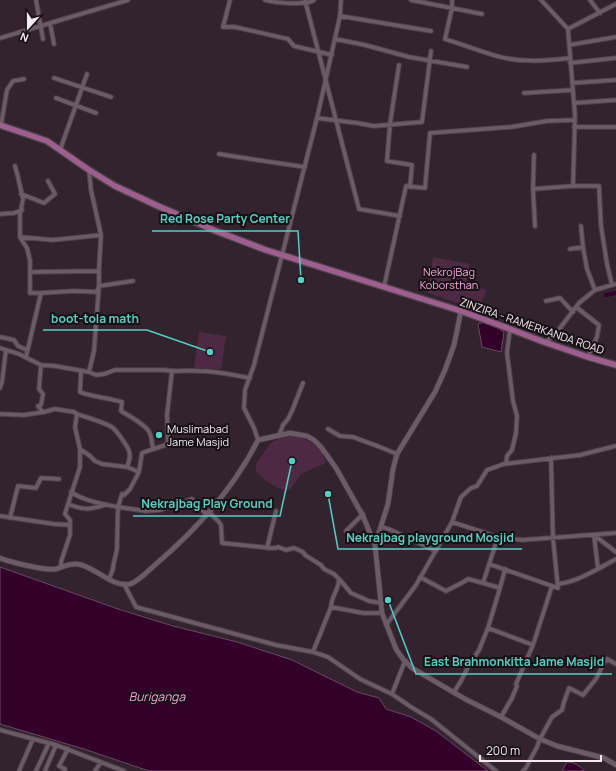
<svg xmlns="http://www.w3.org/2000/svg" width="616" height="771" viewBox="0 0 616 771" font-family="Manrope,sans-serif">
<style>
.green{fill:#4d2943}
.water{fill:#320028;stroke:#6d4665}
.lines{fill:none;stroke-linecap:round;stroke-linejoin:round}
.canal{stroke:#320028;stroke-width:4}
.street-casing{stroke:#4e424b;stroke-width:5.5}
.secondary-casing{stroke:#4e424b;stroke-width:6}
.primary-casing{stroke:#4e424b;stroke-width:8}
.street{stroke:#6c5b67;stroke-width:3.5}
.secondary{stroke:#6c5b67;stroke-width:4.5}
.primary{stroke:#9e5f8e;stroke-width:5.5}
.poi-dot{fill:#56cec4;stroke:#160f13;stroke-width:1.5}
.labels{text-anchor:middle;stroke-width:4;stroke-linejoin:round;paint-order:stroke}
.park-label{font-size:11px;fill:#faa5e2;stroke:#160f13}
.street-label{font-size:11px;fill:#f6ebf2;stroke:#160f13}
.poi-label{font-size:11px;fill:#f6ebf2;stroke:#160f13;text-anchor:start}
.water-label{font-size:12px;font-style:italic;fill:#f6a1df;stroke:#160f13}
.leader{fill:none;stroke:#56cec4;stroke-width:1.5}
.callout-dot{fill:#56cec4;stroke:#160f13;stroke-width:1.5}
.callout-label{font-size:12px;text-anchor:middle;font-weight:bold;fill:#56cec4;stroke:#160f13;stroke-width:4;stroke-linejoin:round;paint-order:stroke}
</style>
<rect width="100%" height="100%" fill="#32232e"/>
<path class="green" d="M433,257L470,264L466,284L487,290L478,310L428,293Z
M199,332L226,336L221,369L194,368Z
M293,435C303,438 315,442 321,451C323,455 325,459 326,463C319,466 310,469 303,473C297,476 295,487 290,489C281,493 260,478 256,470C256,469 256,466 256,464C258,461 268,446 270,444C275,439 287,437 293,435Z"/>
<path class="water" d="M487,321L504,332L501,352L482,347L478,324Z
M0,567L118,609L173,626L237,642L292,660L357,692L379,698L386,709L411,717L436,731L488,771H149L84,749L0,724Z
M567,762C573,762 581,766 584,771H562Z"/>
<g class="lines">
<path class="canal" d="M606,295L616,293"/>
<defs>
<path id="street" d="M36,0L43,39
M230,0L223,27H235L288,39L294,46L332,55
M265,0C277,3 288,4 301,3C306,3 310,3 314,0
M305,0L359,209L400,216
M411,0L482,14
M452,0V8L445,39C461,44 477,50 493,55C518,63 545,61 570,58
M541,0L568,29
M590,0L600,13
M340,16L431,31
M50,23L54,44
M0,38L74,16L128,0
M335,39L365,45L409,57L467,67
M569,45L616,37
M570,63L616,58
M399,65L390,124L387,161L412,165L410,187
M54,78L111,97
M572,83L616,80
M524,93L573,90
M56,98L96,113
M574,103L616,100
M317,118L357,123L374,126L422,122L431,51
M1,125L7,90L13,81L24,79
M574,127H616
M60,150L87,74
M219,154L251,159L305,167
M534,155L533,189L573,186
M15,166L17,173L23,199L20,215V237L53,240L101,235
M533,189L535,226
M21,194L44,203L55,194L48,181
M0,214L14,213L22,210
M581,226L583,247
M20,237L27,248L30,260V293H41L74,291L97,292L99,286L133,281
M570,249L583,247L587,269L595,290
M31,272L99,271
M612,285L607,264L601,226L599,186H573L575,116L568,29L616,4
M384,287L406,186L425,188L430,133L511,127L547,121L575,120
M546,301L560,298L573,312
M576,307L599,325L597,337L588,357
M0,337L14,340L18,346L27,350
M545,342L554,336L579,303L595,290L616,284
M0,348L19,354L41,365L55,366L89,372L94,351L99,286V269L101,235L91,190L89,170
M26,357L41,293
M41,365L39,389L43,394L41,405L38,406L43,412
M81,371L80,392C93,397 108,398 122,402L121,411C128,415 143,424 148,430C152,435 152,444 153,449L166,445L168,441L167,415L172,371
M89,372L96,375L104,374L115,370H165C176,372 188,370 200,371C217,371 233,375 250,378
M0,388L2,382L6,350
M0,414L24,415L44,412L55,409L74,412L77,414L75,427L80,449V467L68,504
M77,414C85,417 107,423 113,428C117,431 128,447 129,451C131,457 129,462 127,467
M328,429L340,436L353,437L380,447L397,454
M279,436L283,425L288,419L292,411L303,383
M258,440L254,428L244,408L245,390L254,365L317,118L340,16L341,0
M80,449L90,456L95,461L102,464L127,467L139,472L142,453L153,449
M506,464L507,456L512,450L516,433L517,416L513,401L507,353L510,329
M71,492C84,501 103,504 118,507L122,494L124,495L130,489L139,472
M209,512L219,522L221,525L222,543L270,548H276L278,547L286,550L294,548L303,552L305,555L321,565L324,569L334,574L339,579C339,589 331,597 331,607L363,613H382
M0,516L54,524L70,525
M10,518L18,486L36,488L41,478L59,479
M452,522L461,497L471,488L477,486L487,470L504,464L580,455L616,446
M382,527L391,530L436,551
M346,531L363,514
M594,535L616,552
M498,537L483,583L500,588L505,569
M267,548L276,511
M489,564L558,588L553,538L551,458
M61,567V562L70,535V520L65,514L68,504C83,510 89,510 105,505
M598,569L616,559
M420,577L446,591C453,587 461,584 468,579L483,583
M109,579L113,569C113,560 118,553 117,544L118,507L146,511L160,510L192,499L207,515
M340,580L351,593L369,601L381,603
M124,584L136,607L276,645L313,652L328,657L360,679L392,694L405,661
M558,584C574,582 584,576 598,569L594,535
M386,625L416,585L439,545L452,522L498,537L522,540L616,533
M488,628L500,588
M313,652L331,607
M454,692L461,681L469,665L479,650L488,628L533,645
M392,694L411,707L431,719L496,771
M501,717L512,698L517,686L516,684L533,645L552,586
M0,730L56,745L124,771
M19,771L33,739
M36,771L49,743
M45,771L56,745
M64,771L65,769L59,766L68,749
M95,771L101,762
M523,771L526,768L530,760L537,747L540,739L552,717L562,710L564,702L569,688L583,695L596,679L603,665L607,659L616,664"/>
<path id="secondary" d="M375,545L388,504L393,469L397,454L435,392L445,370L454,345L461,311
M0,558C11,562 45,571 56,569C63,567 69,563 77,564C93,565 112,588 130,584C138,582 150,569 156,564C197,529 234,488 258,440L290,433L307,436L314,440L321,447L336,468L363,516L375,545L382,613L396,649L403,659L412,668L465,699L501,717L540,739L557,746L604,758L616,765"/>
<path id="primary" d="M0,125L47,141L89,170L115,186L158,206L216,231L266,250L461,311L510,329L544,342L588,357L616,365"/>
</defs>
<use href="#street" class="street-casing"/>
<use href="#secondary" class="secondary-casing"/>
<use href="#primary" class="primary-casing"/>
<use href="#street" class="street"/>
<use href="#secondary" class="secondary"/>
<use href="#primary" class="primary"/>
</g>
<circle class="poi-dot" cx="159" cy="435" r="4"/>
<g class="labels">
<g class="park-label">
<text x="449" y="276">NekrojBag<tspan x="449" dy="13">Koborsthan</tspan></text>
</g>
<g class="street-label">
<text transform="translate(532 326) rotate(19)" y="4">ZINZIRA - RAMERKANDA ROAD</text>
</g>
<g class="poi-label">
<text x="167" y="433">Muslimabad<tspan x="167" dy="13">Jame Masjid</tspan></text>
</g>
<g class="water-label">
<text x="157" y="701">Buriganga</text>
</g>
</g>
<path class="leader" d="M301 280L298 231H152M210 352L147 330H43M292 461L280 516H133M328 494L338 549H522M388 600L416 674H612"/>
<g class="callout-dot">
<circle cx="301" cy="280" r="4"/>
<circle cx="210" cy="352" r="4"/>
<circle cx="292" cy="461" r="4"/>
<circle cx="328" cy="494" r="4"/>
<circle cx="388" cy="600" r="4"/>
</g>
<g class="callout-label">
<text x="225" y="223">Red Rose Party Center</text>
<text x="95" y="323">boot-tola math</text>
<text x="207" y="508">Nekrajbag Play Ground</text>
<text x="430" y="542">Nekrajbag playground Mosjid</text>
<text x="514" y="666">East Brahmonkitta Jame Masjid</text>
</g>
<g transform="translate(28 28) rotate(201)" stroke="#160f13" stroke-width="3" paint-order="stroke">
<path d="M0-3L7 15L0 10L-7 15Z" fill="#f6ebf2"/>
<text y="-6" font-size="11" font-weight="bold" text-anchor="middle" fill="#f6ebf2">N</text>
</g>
<path d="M480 755v6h121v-6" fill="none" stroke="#f6ebf2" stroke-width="2"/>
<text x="486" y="755" font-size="12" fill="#f6ebf2" stroke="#160f13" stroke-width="3" paint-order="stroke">200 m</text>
</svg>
